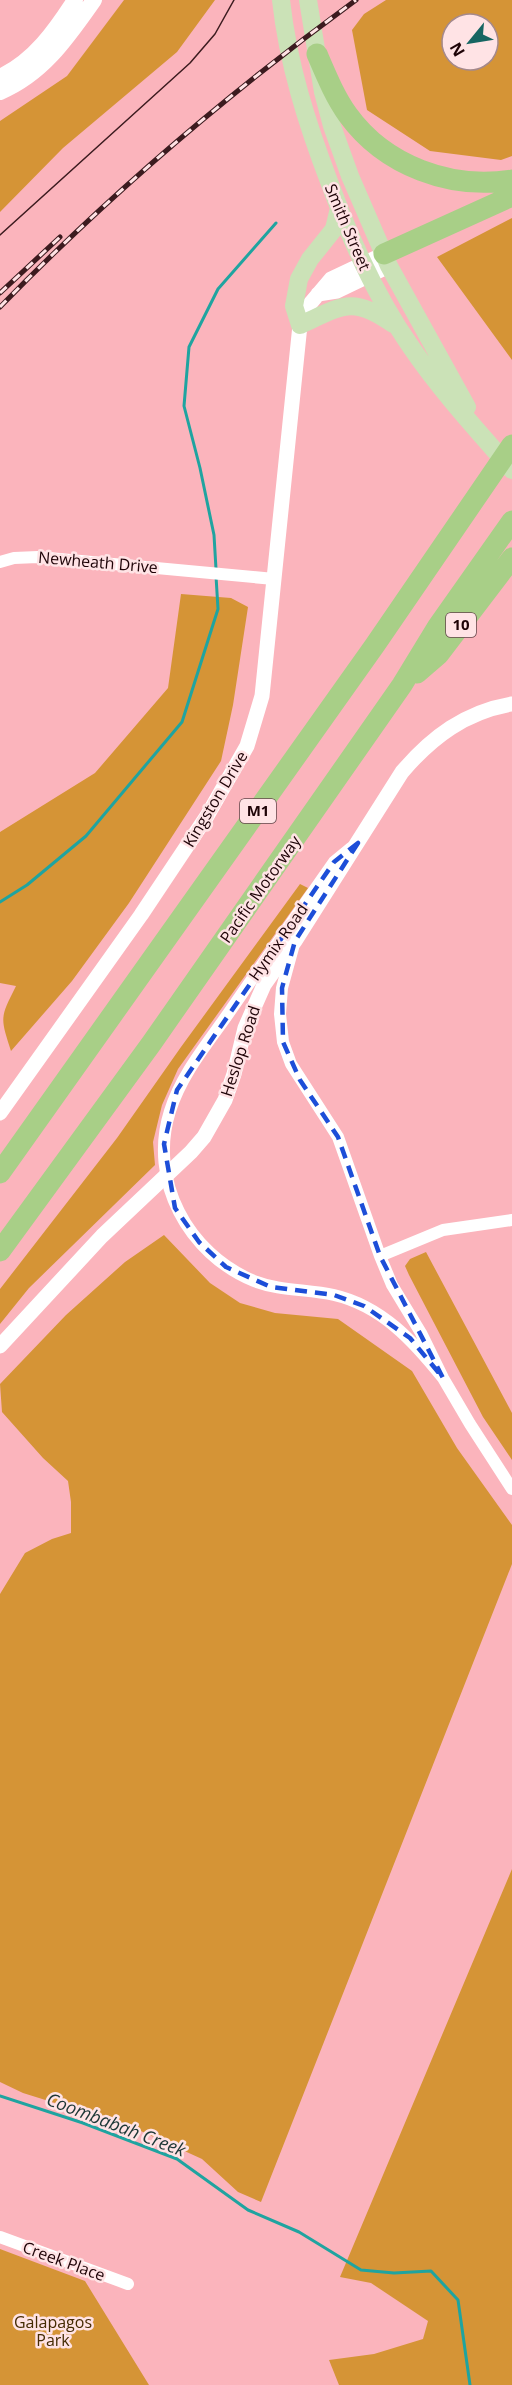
<svg xmlns="http://www.w3.org/2000/svg" width="512" height="2385" viewBox="0 0 512 2385" font-family="'Open Sans',sans-serif">
<style>
.green{fill:#d59436;fill-rule:evenodd}
.lines{fill:none;stroke-linecap:round;stroke-linejoin:round}
.stream{stroke:#1fa4a0;stroke-width:3}
.minor{stroke:#fff;stroke-width:12}
.tertiary{stroke:#fff;stroke-width:15}
.secondary{stroke:#fff;stroke-width:16}
.primary{stroke:#cbe2b7;stroke-width:18}
.motorway{stroke:#a8cf87;stroke-width:21}
.tram{stroke:#3c1b1f;stroke-width:1.5}
.rail-casing{stroke:#3c1b1f;stroke-width:5}
.rail{stroke:#ffe3e5;stroke-width:3;stroke-dasharray:9;stroke-linecap:butt}
.marked{fill:none;stroke:#1d4ed8;stroke-width:4.5;stroke-dasharray:12 8;stroke-linejoin:round}
.labels{text-anchor:middle;stroke-width:5;stroke-linejoin:round;paint-order:stroke}
.shield{fill:#ffe3e5;stroke:#62464a;stroke-width:1.5}
.shield-label{font-size:15px;font-weight:bold;fill:#1e0307}
.street-label{font-size:16px;fill:#1e0307;stroke:#ffe3e5}
.park-label{font-size:16px;fill:#452b03;stroke:#ffe3e5}
.water-label{font-size:18px;font-style:italic;fill:#1d3736;stroke:#ffe3e5}
</style>
<rect width="100%" height="100%" fill="#fbb4bc"/>
<path class="green" d="M124,0H215L177,52L63,148L0,212V121L67,76Z
M386,0H512V156L501,160L430,151L367,110L352,30L364,14ZM452,24H488V60H452Z
M512,218V360L437,257Z
M181,594L231,598L248,607L233,705L221,761L129,903L72,981L11,1051C0,1017 0,1018 16,986L0,983V832L95,773L168,688Z
M300,884L308,888L178,1069L162,1105L153,1142L155,1165L29,1288L0,1324V1289L117,1138L181,1047Z
M164,1235L210,1283L240,1303L275,1313L338,1319L412,1371L457,1448L512,1525V1564L261,2202L238,2192L202,2159L132,2127L23,2093L0,2082V1594L25,1553L52,1539L71,1533V1502L68,1481L43,1458L2,1412L0,1384L66,1315L125,1262Z
M426,1252L512,1413V1460L483,1417L409,1275L405,1266L410,1259Z
M512,1869V2385H339L329,2360L374,2354L423,2339L428,2321L371,2283L340,2277Z
M0,2249L85,2281L149,2385H0Z"/>
<g class="lines">
<path class="stream" d="M216,569L214,535L200,468L184,406L189,347L218,289L276,223
M0,902L27,885L86,836L182,722L218,609L216,576
M0,2096L83,2123L177,2159L248,2210L299,2232L361,2270L394,2273L431,2271L458,2300L470,2385"/>
<path class="minor" d="M0,562L14,558L38,557L274,579
M351,848L334,862C299,912 263,963 228,1014C207,1044 181,1075 170,1111C148,1180 188,1254 254,1281C280,1291 307,1289 334,1295C382,1306 414,1342 443,1378
M293,948L282,988L280,1014L283,1042L291,1064L338,1137L380,1256L392,1285L421,1333L443,1378L470,1424L512,1489
M380,1256L443,1230L512,1220
M0,2237L128,2284"/>
<path class="tertiary" d="M318,294L337,291L389,266
M0,1113L141,915L207,816L247,746L262,696L300,325L309,305L331,279L384,254
M0,1346L102,1236L191,1152L204,1137L225,1100L234,1074L245,1028L264,985L295,941L402,772C432,737 465,712 512,704"/>
<path class="secondary" d="M0,77C34,61 55,31 75,0
M0,92C43,74 68,37 94,0"/>
<path class="primary" d="M281,0C288,64 307,124 330,184C351,241 376,297 411,347C441,391 477,430 512,470
M308,0L323,92L332,126L350,176L389,266L467,407
M339,208L334,229L310,259L299,279L294,306L300,325C342,306 352,295 393,324"/>
<path class="motorway" d="M317,54C326,75 335,97 348,115C385,166 451,190 512,180
M384,254L512,196
M417,673L439,654L512,558
M0,1173L375,645L512,445
M0,1251L151,1044L402,685L438,626L512,521"/>
<path class="tram" d="M0,235L190,63L215,34L234,0"/>
<defs>
<path id="rail" d="M0,293L60,237
M0,307C109,195 230,92 356,0"/>
</defs>
<use href="#rail" class="rail-casing"/>
<use href="#rail" class="rail"/>
</g>
<path class="marked" d="M358,843L295,941L282,988L283,1042L300,1080L338,1137L380,1256L443,1378L410,1338L364,1306L334,1295L271,1287L226,1267L199,1242L175,1208L164,1144L177,1090L334,862Z"/>
<g class="labels">
<g class="shield">
<rect x="446" y="613" width="30" height="24" rx="4.5"/>
<rect x="240" y="799" width="36" height="24" rx="4.5"/>
</g>
<g class="shield-label">
<text x="461" y="630">10</text>
<text x="258" y="816">M1</text>
</g>
<g class="street-label">
<text transform="translate(348 227) rotate(67)" y="6">Smith Street</text>
<text transform="translate(98 562) rotate(5)" y="6">Newheath Drive</text>
<text transform="translate(215 799) rotate(-59)" y="6">Kingston Drive</text>
<text transform="translate(260 889) rotate(-55)" y="6">Pacific Motorway</text>
<text transform="translate(278 942) rotate(-55)" y="6">Hymix Road</text>
<text transform="translate(240 1051) rotate(-72)" y="6">Heslop Road</text>
<text transform="translate(64 2261) rotate(20)" y="6">Creek Place</text>
</g>
<g class="park-label">
<text x="53" y="2328">Galapagos<tspan x="53" dy="18">Park</tspan></text>
</g>
<g class="water-label">
<text transform="translate(116 2125) rotate(21)" y="6">Coombabah Creek</text>
</g>
</g>
<g transform="translate(470 42) rotate(240)"><circle r="28" fill="#ffe3e5" stroke="#a5898c" stroke-width="1.5"/>
<path d="M0-4.5L10 22L0 15L-10 22Z" fill="#176562"/>
<text y="-9" font-size="16" font-weight="bold" text-anchor="middle" fill="#1e0307">N</text>
</g>
</svg>
